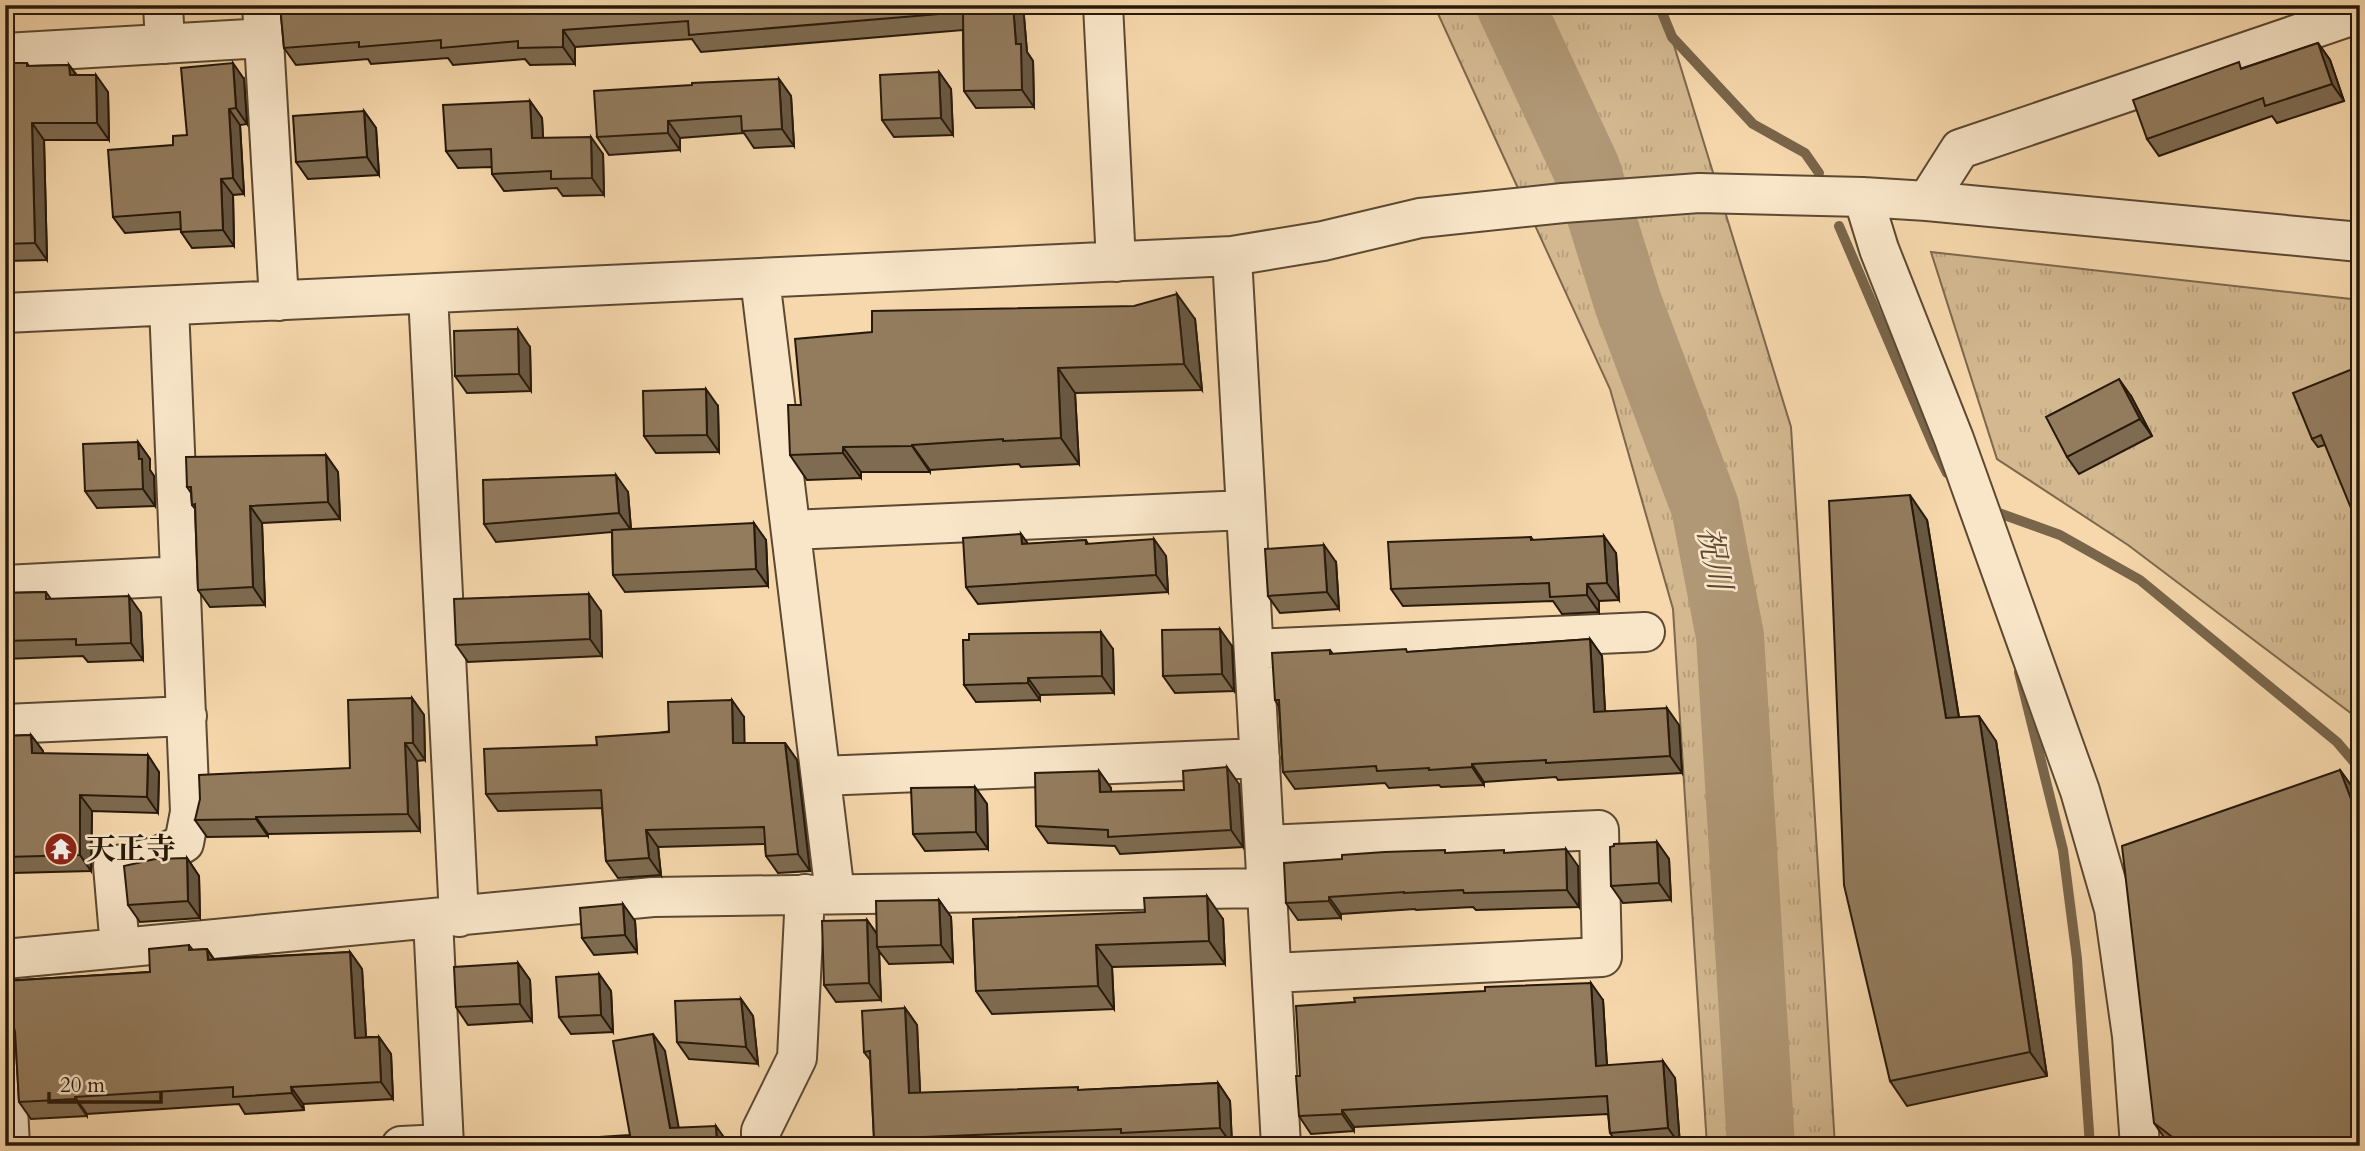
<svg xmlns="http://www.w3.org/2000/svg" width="2365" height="1151" viewBox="0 0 2365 1151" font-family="Cardo,'Noto Serif JP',serif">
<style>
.grass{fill:url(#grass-tufts);stroke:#7d684d;stroke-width:2}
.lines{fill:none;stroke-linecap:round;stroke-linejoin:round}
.stream{stroke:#79654a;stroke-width:10}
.river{stroke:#b09775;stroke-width:68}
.minor-casing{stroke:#5b4932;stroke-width:42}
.minor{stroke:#f9e6c9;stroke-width:38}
.wall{fill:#7e6b51;stroke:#27190a;stroke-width:2}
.shaded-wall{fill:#675742;stroke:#27190a;stroke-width:2}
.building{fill:#937c5e;stroke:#27190a;stroke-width:2}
.labels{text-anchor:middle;stroke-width:5;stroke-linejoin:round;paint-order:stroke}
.poi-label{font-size:30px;font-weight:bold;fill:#27190a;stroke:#f9e6c9;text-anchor:start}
.water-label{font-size:32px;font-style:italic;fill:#5e4b35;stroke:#f9e6c9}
</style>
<defs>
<pattern id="grass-tufts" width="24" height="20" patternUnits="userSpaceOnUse" patternTransform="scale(1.75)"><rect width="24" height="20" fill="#d3b890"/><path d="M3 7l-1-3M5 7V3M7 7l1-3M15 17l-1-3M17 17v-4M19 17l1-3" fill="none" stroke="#b59e7b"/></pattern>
</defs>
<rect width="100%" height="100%" fill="#f6d8ac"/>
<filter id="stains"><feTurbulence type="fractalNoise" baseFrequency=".00286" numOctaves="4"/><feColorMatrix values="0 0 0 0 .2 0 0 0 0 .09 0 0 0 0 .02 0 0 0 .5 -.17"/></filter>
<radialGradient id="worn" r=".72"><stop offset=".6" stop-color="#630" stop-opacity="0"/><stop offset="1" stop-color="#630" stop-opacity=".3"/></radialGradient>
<path class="grass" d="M1434,5H1658L1665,16L1791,427L1835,1146H1707L1673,609L1610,389Z
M1931,252L2360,300V720L2128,545L1997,459Z"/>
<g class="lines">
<path class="stream" d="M1659,5L1672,37L1753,124L1805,153L1819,173
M1839,226L1934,447L1947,473
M1996,512L2060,535L2140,580L2337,742L2360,769
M2019,672L2063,850L2077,959L2090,1146"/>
<path class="river" d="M1510,5L1586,168L1628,303L1705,507L1730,636L1761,1146"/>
<defs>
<path id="minor" d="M163,5L165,44
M262,5L279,301
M1103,5L1116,262
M5,53L264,38
M1863,197L1879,249L1954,439L2080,791L2114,909L2132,1036L2140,1146
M1927,201L1960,149L2360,13
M1232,256L1281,1146
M760,279L835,894
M428,294L459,917
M5,313L1232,256L1323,241L1420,218L1563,203L1699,193L1863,197L1927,201L2360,242
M791,530L1246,510
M5,585L181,576
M1254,649L1645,632
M5,724L187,716
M821,776L1260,758
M1265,845L1599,830L1602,957L1272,973
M433,919L444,1146
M120,948L113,866L159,856L184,843L190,812L169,306
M5,959L653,897L1267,888
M5,1050L10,1146
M401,1146L444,1144
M761,1146V1131L797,1058L805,894"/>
</defs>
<use href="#minor" class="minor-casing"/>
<use href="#minor" class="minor"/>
</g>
<path class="wall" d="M280,5H1023L1027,52L1033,61L1034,107L976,108L964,91L963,30L701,52L692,39L575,47V64L530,65L525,59L453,65L448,58L371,64L368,59L296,65L284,48Z
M2318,43L2330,60L2344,101L2277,123L2272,116L2159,156L2147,139L2243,68Z
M5,63H27L29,66L69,65L77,75L108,92L109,140H44L47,260L6,261L5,260Z
M939,72L951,89L953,135L894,137L882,120Z
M244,79L247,124L240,125L244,194L233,195L234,246L192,248L181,232V229L125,233L113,217L173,145L187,135Z
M779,79L791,96L794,146L754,148L744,133L680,138V150L609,155L597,137Z
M530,101L542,118L543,138L603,154L604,195L563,196L557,188L504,191L492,174V167L458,168L446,151Z
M364,111L376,128L379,175L308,179L296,162Z
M1195,319L1202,390L1075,393L1079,464L1021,467L1019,464L930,470V472H861V478L807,480L790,455L801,405Z
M530,347L531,391L467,393L455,376Z
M2360,366L2325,445L2318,447L2312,439Z
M2131,396L2152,436L2079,474L2067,457Z
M718,406L719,452L656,453L644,436Z
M138,442L150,459V470L154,476L155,506L97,508L85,491Z
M326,455L338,472L340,519L262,523L265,605L210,607L198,590L195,509L192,505L191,493L187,487Z
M628,492L631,529L766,540L768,586L625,592L613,575L612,532L496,542L484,524Z
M1927,520L1959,717L1996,741L2047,1076L1907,1106L1890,1081Z
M1021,534L1028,544L1086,540L1088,544L1166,556L1168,592L978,604L966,587Z
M1531,537L1533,540L1616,553L1619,600L1599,601V612L1562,614L1553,601L1403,606L1391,589Z
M1336,562L1339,609L1280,613L1268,596Z
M46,592L51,599L141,613L143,660L88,662L83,656L5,659V593Z
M601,611L602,656L468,662L456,645Z
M1590,639L1602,656L1605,711L1679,725L1682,773L1558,780L1556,777L1484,782V785L1441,787L1439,785L1389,788L1385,783L1295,789L1283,772L1279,707L1275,700L1330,650L1333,654L1408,652Z
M1232,646L1234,691L1175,693L1163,676Z
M1113,649L1114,693L1040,695V700L976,702L964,685Z
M412,698L424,715L425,760L417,761L420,831L268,834V836L207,837L195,820L350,768Z
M744,717V743H785L797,760L810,871L778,873L766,856L765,844L658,847L661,875L618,878L606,861L602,808L498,811L486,794L597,745Z
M31,735L43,751V754L159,772L158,813L92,811L91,871L12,873V881H5V736Z
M2340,770L2358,795L2360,800V1146H2170L2154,1123Z
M1099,771L1111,788V792L1184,790L1239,784L1243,847L1120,854L1115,846L1048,843L1036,826Z
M975,787L987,804L988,849L925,851L913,834Z
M1657,842L1669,859L1671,900L1623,903L1611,886Z
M1447,853H1506L1578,866L1579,907L1476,910L1473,907L1416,910L1415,909L1341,914V918L1298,920L1286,903Z
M187,858L199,876L200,918L140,922L128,905Z
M939,900L951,917L953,962L889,964L879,951L881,1000L836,1002L824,985L867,920L877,934Z
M973,919H1223L1225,964L1112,967L1114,1009L992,1014L976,991Z
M635,921L637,952L594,955L582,938Z
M189,945L193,950L207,949L214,959L350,952L362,969L366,1037H379L391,1054L393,1099L303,1104L304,1110L245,1114L239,1104L87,1114V1116L31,1119L19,1102L15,1030L5,1028V981L150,972Z
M518,963L530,980L532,1021L468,1025L456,1007Z
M599,974L611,991L613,1032L571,1034L559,1017Z
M741,999L753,1016L758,1064L689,1059L677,1042Z
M1603,1000L1607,1065L1675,1078L1680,1145L1619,1146L1610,1133L1608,1114L1354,1127V1131L1311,1134L1299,1116L1300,1076Z
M905,1008L917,1025L920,1093L1080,1090L1218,1083L1230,1101L1232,1145L879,1146L874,1139L870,1060L864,1052Z"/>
<path class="shaded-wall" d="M1013,5H1023L1027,52L1033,61L1034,107L1022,90L1016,44Z
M563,30L575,47V64L563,47Z
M2318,43L2330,60L2344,101L2332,84Z
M233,63L244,79L247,124L236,108Z
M69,65L81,82L70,75Z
M939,72L951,89L953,135L941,118Z
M96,75L108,92L109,140L97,123Z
M779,79L791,96L794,146L782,129Z
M530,101L542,118L544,155L532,138Z
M229,109L240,125L244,194L233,178Z
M364,111L376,128L379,175L367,157Z
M668,121L680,138V150L668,133Z
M32,123L44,140L47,260L35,243Z
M591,137L603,154L604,195L592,178Z
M221,179L233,195L234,246L223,230Z
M1177,294L1195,319L1202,390L1184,364Z
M518,329L530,347L531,391L519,374Z
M1058,368L1075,393L1079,464L1061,438Z
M2119,379L2131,396L2152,436L2140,419Z
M706,389L718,406L719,452L707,435Z
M138,442L150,459V470L154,476L155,506L143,489L139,459Z
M912,445L930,470V472L912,446Z
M843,447L861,472V478L843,453Z
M326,455L338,472L340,519L328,502Z
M616,475L628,492L631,530L619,513Z
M1910,495L1927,520L1963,743L1946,718Z
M250,506L262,523L265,605L253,587Z
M754,523L766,540L768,586L756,569Z
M1021,534L1033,551L1022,544Z
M1604,536L1616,553L1619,600L1607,583Z
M1154,539L1166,556L1168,592L1156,575Z
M1324,545L1336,562L1339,609L1327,592Z
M1587,584L1599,601V612L1587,595Z
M589,594L601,611L602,656L590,639Z
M129,596L141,613L143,660L131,643Z
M1220,629L1232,646L1234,691L1222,674Z
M1101,632L1113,649L1114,693L1102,676Z
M1590,639L1602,656L1606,729L1594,712Z
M1028,678L1040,695V700L1028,683Z
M412,698L424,715L425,760L413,743Z
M732,700L744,717L745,760L733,743Z
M1667,708L1679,725L1682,773L1670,756Z
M1979,716L1996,741L2047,1076L2030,1052Z
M31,735L43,751L44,769L32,753Z
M405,743L417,761L420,831L408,814Z
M785,743L797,760L810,871L798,854Z
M148,755L159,772L158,813L147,797Z
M1472,764L1484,782V785L1472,767Z
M1227,767L1239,784L1243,847L1231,830Z
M2340,770L2358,795L2360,800V823Z
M1099,771L1111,788L1112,809L1100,792Z
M975,787L987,804L988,849L976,832Z
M80,795L92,811L91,871L80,855Z
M256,817L268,834V836L256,819Z
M646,830L658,847L661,875L649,858Z
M1657,842L1669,859L1671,900L1659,883Z
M1566,849L1578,866L1579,907L1567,890Z
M187,858L199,876L200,918L188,901Z
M5,863L12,873V881L5,871Z
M1207,896L1223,919L1225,964L1209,941Z
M1329,897L1341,914V918L1329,901Z
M939,900L951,917L953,962L941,945Z
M623,904L635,921L637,952L625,935Z
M867,920L879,937L877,947L879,951L881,1000L869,983Z
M1096,945L1112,967L1114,1009L1098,986Z
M207,949L219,967L208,960Z
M350,952L362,969L367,1055L355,1038Z
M518,963L530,980L532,1021L520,1004Z
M599,974L611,991L613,1032L601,1015Z
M1591,983L1603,1000L1608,1083L1596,1066Z
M741,999L753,1016L758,1064L746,1047Z
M905,1008L917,1025L921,1110L909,1093Z
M653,1034L665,1051L682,1146L670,1128Z
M379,1037L391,1054L393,1099L381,1082Z
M1663,1061L1675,1078L1680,1145L1668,1128Z
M1218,1083L1230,1101L1232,1145L1220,1128Z
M291,1087L303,1104L304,1110L292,1093Z
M75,1097L87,1114V1116L75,1099Z
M1342,1110L1354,1127V1131L1342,1114Z
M716,1126L728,1143V1146H717Z"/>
<path class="building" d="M280,5H1013L1016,44H1021L1022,90L964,91L963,12L689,35L688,21L563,30V47L518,48V41L441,48V40L359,47V42L284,48Z
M2318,43L2332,84L2265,106L2263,98L2147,139L2133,100L2239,62L2241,69Z
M5,63H27V66L69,65L70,75H96L97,123H32L35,243L5,244Z
M233,63L236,108L229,109L233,178L221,179L223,230L181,232L180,212L113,217L108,150L173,145V136L187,135L181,68Z
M939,72L941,118L882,120L880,75Z
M779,79L782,129L742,131L741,116L668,121V133L597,137L594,91L692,85V83Z
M530,101L532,138L591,137L592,178L551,179V171L492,174L491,149L446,151L443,105Z
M364,111L367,157L296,162L293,116Z
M1177,294L1184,364L1058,368L1061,438L1003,441V439L912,445V446L843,447V453L790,455L788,405H801L795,339L872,332V311L1134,306Z
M518,329L519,374L455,376L454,331Z
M2360,366V530L2321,435L2312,439L2293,393Z
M2119,379L2140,419L2067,457L2046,417Z
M706,389L707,435L644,436L643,391Z
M138,442L139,459H142L143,489L85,491L83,444Z
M326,455L328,502L250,506L253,587L198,590L195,504L192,505L191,487H187L186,457Z
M616,475L619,513L484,524L483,480Z
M1910,495L1946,718L1979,716L2030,1052L1890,1081L1844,885L1829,501Z
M754,523L756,569L613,575L612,530Z
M1021,534L1022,544L1086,540V544L1154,539L1156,575L966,587L963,538Z
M1604,536L1607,583L1587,584V595L1550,597L1549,583L1391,589L1388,542L1531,537V540Z
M1324,545L1327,592L1268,596L1265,549Z
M46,592V599L129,596L131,643L76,645V639L5,641V593Z
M589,594L590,639L456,645L454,599Z
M1220,629L1222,674L1163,676L1162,630Z
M1101,632L1102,676L1028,678V683L964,685L963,640H969V634Z
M1590,639L1594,712L1667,708L1670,756L1546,763V760L1472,764V767L1429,770V768L1377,771L1376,766L1283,772L1279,700H1275L1272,653L1330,650V654L1406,649L1407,652Z
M412,698L413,743H405L408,814L256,817V819L195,820L200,799L199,775L350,768L348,700Z
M732,700L733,743H785L798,854L766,856L764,827L646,830L649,858L606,861L601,790L486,794L484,749L597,745L596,737L669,732L668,702Z
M31,735L32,753L148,755L147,797L80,795V855L5,857V736Z
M1227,767L1231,830L1108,837V830L1036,826L1035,773L1099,771L1100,792L1184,790L1183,771Z
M2340,770L2360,823V1146H2184L2154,1123L2122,846Z
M975,787L976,832L913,834L911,788Z
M1657,842L1659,883L1611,886L1610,847L1614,846V844Z
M1566,849L1567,890L1464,893L1463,890L1404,893V892L1329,897V901L1286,903L1284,863L1342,859V855L1385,852L1445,850V853L1504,850V853Z
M187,858L188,901L128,905L124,866L155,859Z
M1207,896L1209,941L1096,945L1098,986L976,991L973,919L1145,912L1144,898Z
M939,900L941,945L877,947L876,901Z
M623,904L625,935L582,938L580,908Z
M867,920L869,983L824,985L822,921Z
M189,945V950L207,949L208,960L350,952L355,1038L379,1037L381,1082L291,1087L292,1093L233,1097V1087L75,1097V1099L19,1102L15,1032L11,1015L5,1014V981L150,972L149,949Z
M518,963L520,1004L456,1007L454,967Z
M599,974L601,1015L559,1017L556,977Z
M1591,983L1596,1066L1663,1061L1668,1128L1610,1133L1607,1096L1342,1110V1114L1299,1116L1296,1076H1300L1296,1006L1355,1002L1354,998L1485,991V987Z
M741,999L746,1047L677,1042L675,1001Z
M905,1008L909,1093L1078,1087V1090L1218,1083L1220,1128L1121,1133V1129L874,1139L870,1051L864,1052L862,1011Z
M653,1034L670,1128L716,1126L717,1146H538V1141L630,1135L613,1041Z
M369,1142L370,1146H312V1145Z"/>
<defs>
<symbol id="temple-disc" viewBox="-11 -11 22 22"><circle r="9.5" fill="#8f2418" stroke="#f9e6c9"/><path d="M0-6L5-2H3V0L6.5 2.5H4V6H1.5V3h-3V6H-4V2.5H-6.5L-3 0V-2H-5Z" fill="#fff"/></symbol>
</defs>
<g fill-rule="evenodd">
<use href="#temple-disc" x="42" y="830" width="38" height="38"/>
</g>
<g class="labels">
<g class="poi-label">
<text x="86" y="859">天正寺</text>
</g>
<g class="water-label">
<text transform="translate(1715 558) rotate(79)" y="11">祝川</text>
</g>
</g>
<rect width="2365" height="1151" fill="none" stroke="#f6d8ac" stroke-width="28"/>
<rect x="7" y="7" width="2351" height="1137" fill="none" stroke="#27190a" stroke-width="3.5"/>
<rect x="14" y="14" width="2337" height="1123" fill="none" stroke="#27190a" stroke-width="2"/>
<path d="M49 1092v10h112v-10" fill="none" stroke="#27190a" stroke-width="3.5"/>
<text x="60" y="1092" font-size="21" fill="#27190a" stroke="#f9e6c9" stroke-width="5" paint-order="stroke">20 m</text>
<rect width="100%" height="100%" filter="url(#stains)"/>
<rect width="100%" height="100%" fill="url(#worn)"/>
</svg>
